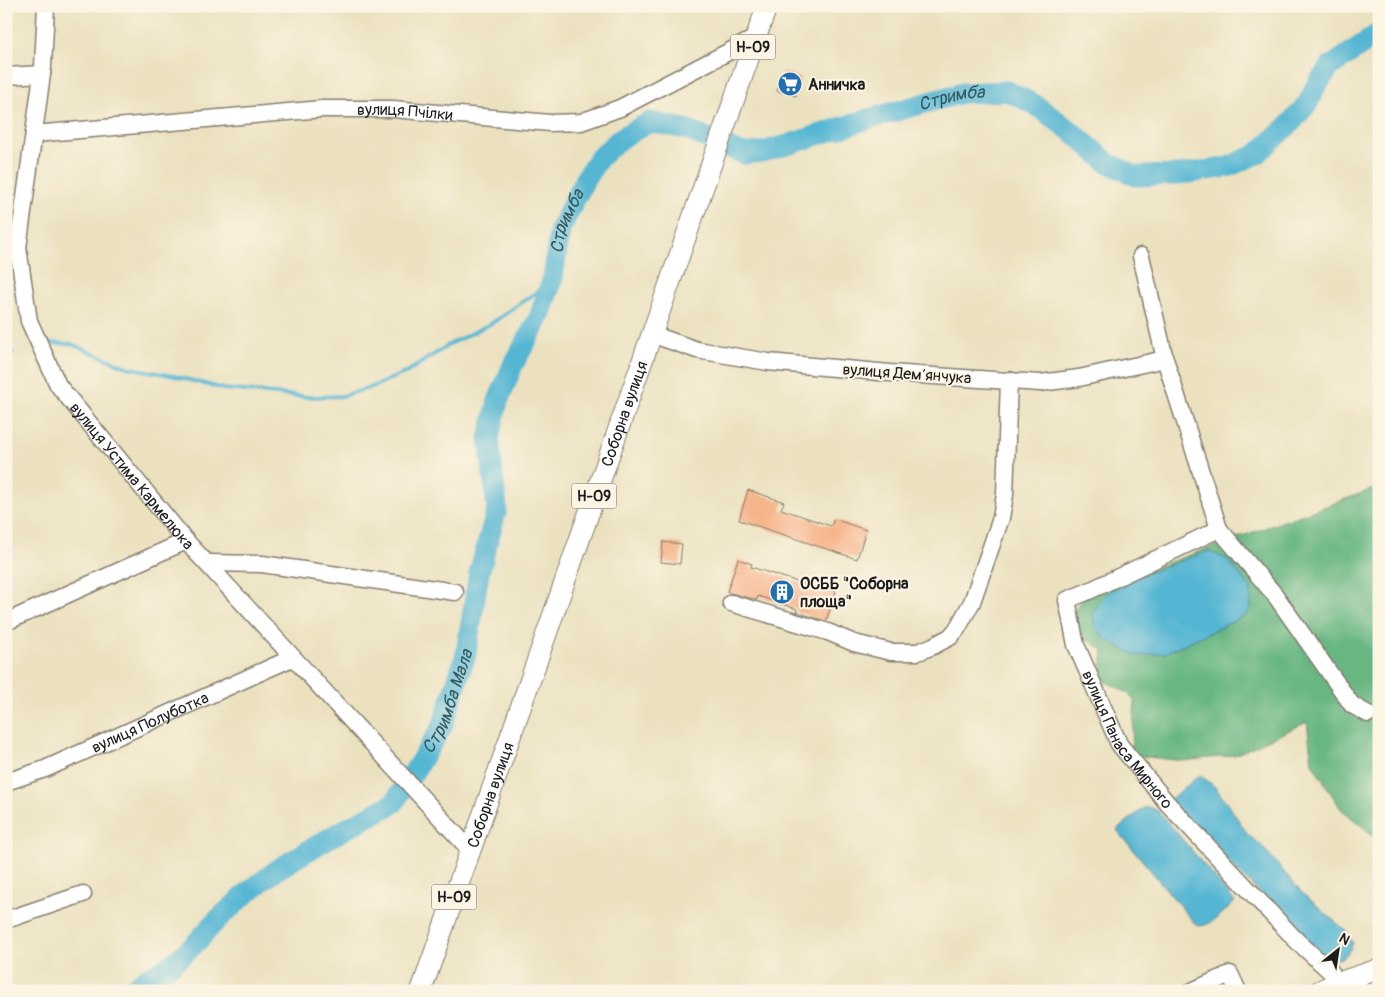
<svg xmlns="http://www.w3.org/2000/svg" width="1385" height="997" viewBox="0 0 1385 997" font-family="Pangolin,sans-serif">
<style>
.forest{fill:#67b682;stroke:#42694f}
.water{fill:#54b6d3;stroke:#386978}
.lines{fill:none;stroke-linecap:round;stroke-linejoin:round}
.stream{stroke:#54b6d3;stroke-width:4}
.river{stroke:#54b6d3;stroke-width:21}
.building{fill:#f5a97a}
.minor-casing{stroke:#847e6e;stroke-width:19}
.major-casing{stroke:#847e6e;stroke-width:22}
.minor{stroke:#fff;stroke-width:16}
.major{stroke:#fff;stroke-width:20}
.labels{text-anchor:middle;stroke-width:4;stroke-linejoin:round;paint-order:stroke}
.shield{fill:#fcf5e5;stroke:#5f5d58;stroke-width:1}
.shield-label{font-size:15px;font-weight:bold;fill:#1c1c1c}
.poi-label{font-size:16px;font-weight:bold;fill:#1c1c1c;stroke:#fcf5e5;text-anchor:start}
.street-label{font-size:16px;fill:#1c1c1c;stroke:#fcf5e5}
.water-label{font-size:18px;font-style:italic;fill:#325a65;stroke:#fcf5e5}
</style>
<rect width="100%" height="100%" fill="#fcf5e5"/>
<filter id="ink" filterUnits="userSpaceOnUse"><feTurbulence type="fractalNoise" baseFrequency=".02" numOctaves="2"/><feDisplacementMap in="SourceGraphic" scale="10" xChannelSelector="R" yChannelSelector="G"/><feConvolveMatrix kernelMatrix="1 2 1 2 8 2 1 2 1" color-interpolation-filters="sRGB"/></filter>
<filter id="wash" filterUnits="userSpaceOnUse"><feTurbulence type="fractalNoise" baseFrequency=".0096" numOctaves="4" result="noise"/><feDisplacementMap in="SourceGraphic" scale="20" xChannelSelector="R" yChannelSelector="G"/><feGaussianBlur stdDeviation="1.12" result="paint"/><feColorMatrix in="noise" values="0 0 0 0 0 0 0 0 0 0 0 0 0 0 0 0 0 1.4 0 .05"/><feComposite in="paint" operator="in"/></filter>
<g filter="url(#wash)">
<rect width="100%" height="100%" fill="#ebe1bf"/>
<path class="forest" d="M1379,487V840L1341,809L1312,763L1307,722L1235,755L1183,761L1131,755L1135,702L1128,693L1095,676L1102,664L1103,650L1064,625L1089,591Z"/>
<path class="water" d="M1208,551L1227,559L1251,588V606L1247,615L1165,653L1137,656L1106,640L1095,628L1093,613L1104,595L1129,580Z
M1200,775L1215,787L1234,813L1248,835L1260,844L1303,894L1345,930L1353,943C1346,959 1339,963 1322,956L1168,801Z
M1147,807L1157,810L1162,815L1235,902C1225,910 1209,930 1196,925L1117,830L1142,809Z"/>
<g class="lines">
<path class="stream" d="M48,343L71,344L127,367L174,376L224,389L308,397L343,396L372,387L407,372L450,344L492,323L534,294L553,278
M6,356L13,353"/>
<path class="river" id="s1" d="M130,991L140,982L171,965L193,946L216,921L248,892L278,869L329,838L394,803L442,727L466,654L479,573L497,509L489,439L498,401L513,365L539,318L553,278L560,229L585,179L600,157L621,138L650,122L686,129L743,154L762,152L787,145L868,119L962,93L1007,91L1034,104L1071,131L1108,163L1136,176L1177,175L1228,167L1257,154L1288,126L1308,103L1316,86L1330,67L1379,33"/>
</g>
<g id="blocks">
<path class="building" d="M782,72L800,77L796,96L777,91Z
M748,490L784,502L781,509L831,526L834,519L866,530L857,559L739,520Z
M663,542L682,544L680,564L661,562Z
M738,559L752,564L751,567L820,589L821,586L836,591L826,621L796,612L797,609L758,596L757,600L727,592Z"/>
</g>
</g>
<g filter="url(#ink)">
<use href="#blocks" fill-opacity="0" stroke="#847e6e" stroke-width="1"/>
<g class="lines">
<defs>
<g id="minor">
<path id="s2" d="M46,6L43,67L18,248L29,321L58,385L186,541L471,851"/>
<path d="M6,76L42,74"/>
<path id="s3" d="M34,134L322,109H393L550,123L581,122L620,108L757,37"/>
<path d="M1141,256L1165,359L1219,529L1275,595L1352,705L1368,714"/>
<path d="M651,334L697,350L768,362L890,373L1040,383L1079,378L1165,359"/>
<path id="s4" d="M1219,529L1089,591L1067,600L1076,645L1119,744L1168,804L1296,940L1331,972L1337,983"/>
<path d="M208,563L262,564L455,592"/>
<path d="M731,603L828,632L854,643L891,652H918L933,646L950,637L957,629L972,602L1001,518L1005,495L1009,380"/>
<path d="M6,622L186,541"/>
<path id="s5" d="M6,782L45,769L292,658"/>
<path d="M6,920L83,894"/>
<path d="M1192,991L1230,974L1238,991"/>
</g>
<g id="major">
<path id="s6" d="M421,991L767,6"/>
<path d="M1319,991L1337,983L1379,969"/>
</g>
</defs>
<use href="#minor" class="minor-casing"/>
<use href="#major" class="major-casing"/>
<use href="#minor" class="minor"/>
<use href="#major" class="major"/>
</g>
</g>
<defs>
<symbol id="supermarket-disc" viewBox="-11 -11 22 22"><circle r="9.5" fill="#1f6fb2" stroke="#fcf5e5"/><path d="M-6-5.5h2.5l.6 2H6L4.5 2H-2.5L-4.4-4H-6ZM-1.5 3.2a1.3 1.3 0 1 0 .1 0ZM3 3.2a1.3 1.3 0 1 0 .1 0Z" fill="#fff"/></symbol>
<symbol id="building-disc" viewBox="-11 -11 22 22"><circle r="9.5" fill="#1f6fb2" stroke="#fcf5e5"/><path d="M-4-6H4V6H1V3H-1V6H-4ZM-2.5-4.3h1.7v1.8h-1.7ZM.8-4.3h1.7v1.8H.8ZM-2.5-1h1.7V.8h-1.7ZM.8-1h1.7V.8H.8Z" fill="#fff"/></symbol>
</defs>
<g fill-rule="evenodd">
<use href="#supermarket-disc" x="776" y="70" width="28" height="28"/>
<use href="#building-disc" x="768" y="578" width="28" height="28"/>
</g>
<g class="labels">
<g class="shield">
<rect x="730.5" y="34.5" width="45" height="25" rx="4"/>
<rect x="571.5" y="483.5" width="45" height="25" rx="4"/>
<rect x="431.5" y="884.5" width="45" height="25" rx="4"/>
</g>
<g class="shield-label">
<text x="753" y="52">Н-09</text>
<text x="594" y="501">Н-09</text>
<text x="454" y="902">Н-09</text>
</g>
<g class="poi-label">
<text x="808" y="90">Анничка</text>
<text x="800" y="589">ОСББ "Соборна<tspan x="800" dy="18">площа"</tspan></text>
</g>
<g class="street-label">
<text dy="6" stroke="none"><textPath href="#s3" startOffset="372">вулиця Пчілки</textPath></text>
<text transform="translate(907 373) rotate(4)" y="6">вулиця Демʼянчука</text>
<text dy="6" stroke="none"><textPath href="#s6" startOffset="612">Соборна вулиця</textPath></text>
<text dy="6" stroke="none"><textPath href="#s2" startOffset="505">вулиця Устима Кармелюка</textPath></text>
<text dy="6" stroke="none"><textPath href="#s5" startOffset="156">вулиця Полуботка</textPath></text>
<text dy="6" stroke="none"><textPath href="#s4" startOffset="322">вулиця Панаса Мирного</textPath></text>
<text dy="6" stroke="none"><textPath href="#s6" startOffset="208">Соборна вулиця</textPath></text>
</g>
<g class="water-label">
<text dy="6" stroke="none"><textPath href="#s1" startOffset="1395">Стримба</textPath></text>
<text dy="6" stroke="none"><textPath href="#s1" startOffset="945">Стримба</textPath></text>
<text dy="6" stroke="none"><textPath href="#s1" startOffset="442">Стримба Мала</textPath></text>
</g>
</g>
<rect width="1385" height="997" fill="none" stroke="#fcf5e5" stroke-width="25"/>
<g transform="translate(1338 950) rotate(30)" stroke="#fcf5e5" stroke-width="4" paint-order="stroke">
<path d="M0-4L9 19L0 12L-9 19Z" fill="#1c1c1c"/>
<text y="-8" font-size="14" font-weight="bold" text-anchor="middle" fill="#1c1c1c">N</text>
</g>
</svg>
